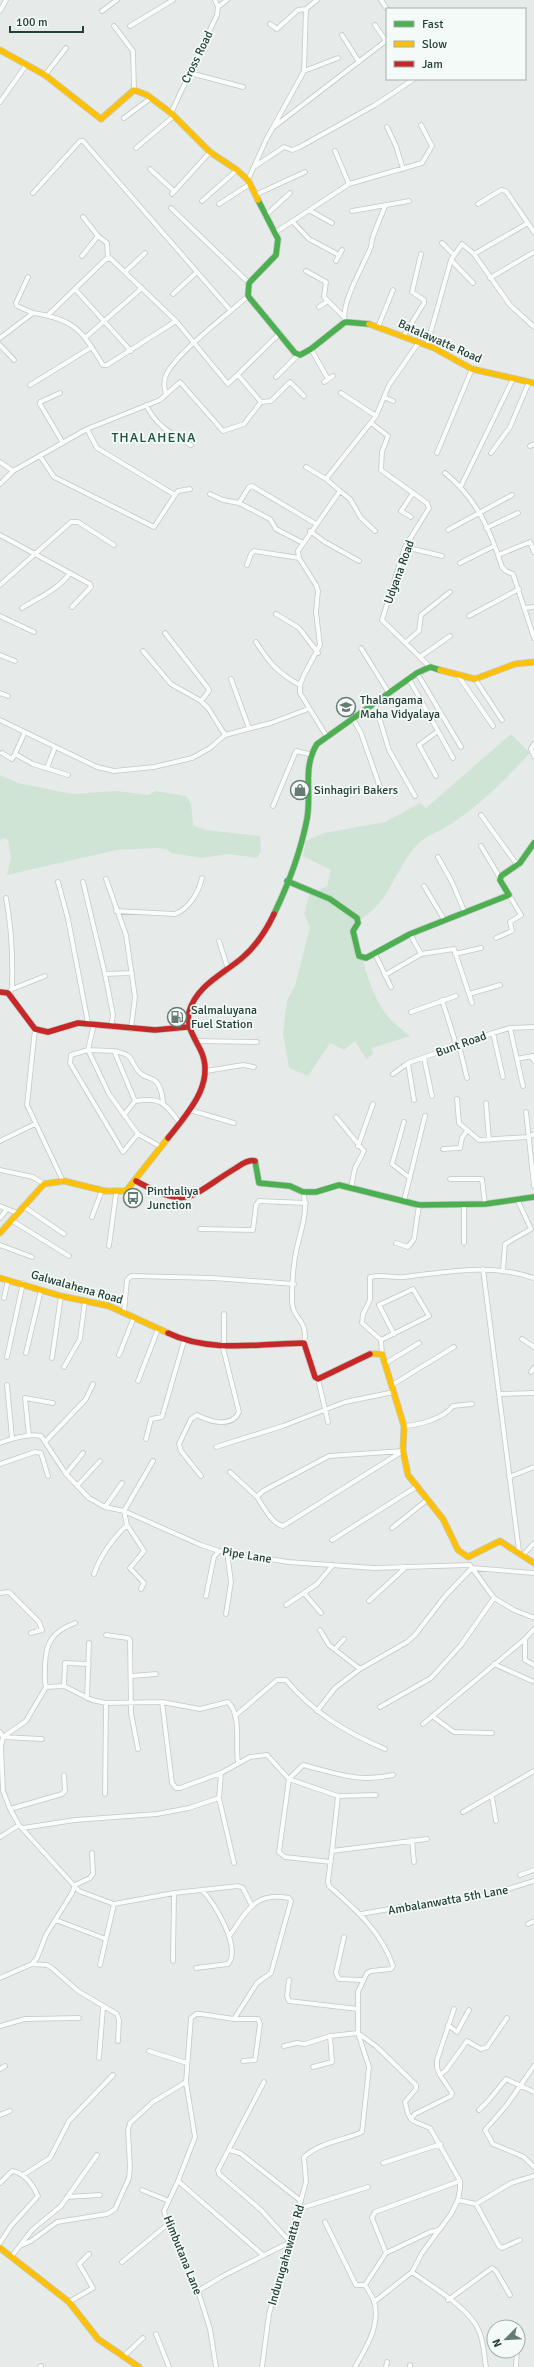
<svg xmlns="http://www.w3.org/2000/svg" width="534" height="2367" viewBox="0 0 534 2367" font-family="Signika,sans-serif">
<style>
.green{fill:#cfe4d5}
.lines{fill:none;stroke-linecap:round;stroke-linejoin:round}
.street-casing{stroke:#c3c8c6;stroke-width:5.5}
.fast-casing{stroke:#c1c9c6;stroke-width:7}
.slow-casing{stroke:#c1c9c6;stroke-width:7}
.jam-casing{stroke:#c1c9c6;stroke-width:7}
.street{stroke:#fbfcfc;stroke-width:4}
.fast{stroke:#4caf50;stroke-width:5.5}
.slow{stroke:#ffc107;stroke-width:5.5}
.jam{stroke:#c62828;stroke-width:5.5}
.labels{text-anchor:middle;stroke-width:3.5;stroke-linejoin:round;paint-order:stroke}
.street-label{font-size:12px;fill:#233f36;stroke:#f4faf7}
.poi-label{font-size:12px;fill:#233f36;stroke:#f4faf7;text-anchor:start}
.quarter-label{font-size:14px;letter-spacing:1px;fill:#1e5243;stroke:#f4faf7}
</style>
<rect width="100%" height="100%" fill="#e6ebe9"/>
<path class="green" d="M511,734L530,753C505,780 479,806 448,826C437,833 424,836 415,847C392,874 391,903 356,922C360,953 369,996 391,1020C397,1026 404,1031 410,1036L372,1048L373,1054L366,1059L355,1041L344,1050L330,1043L308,1076L289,1068L283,1033L287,1000L295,986L310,927L304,914L309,895L327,886L331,870L303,856L306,841L324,833L385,822L420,803L426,808Z
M0,775L18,783L72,794L117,791L148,795L156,791L186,796L191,804L193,825L205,830L260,836L261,851L257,858L229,854L202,858L171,853L166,849L157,848L117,850L7,875L11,858L8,840L2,838L0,842Z"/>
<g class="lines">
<defs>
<path id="street" d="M381,0L387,9
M218,7L227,0
M306,9L317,0
M0,11L6,0
M102,11L117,0
M375,25L386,41
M114,26L133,51L134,90
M130,26L173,0
M342,35L359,62
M304,71L338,58
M190,73L243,87
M45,75L66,48
M0,102L27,64
M171,113L217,15L218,7L215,0
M124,118L151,98
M275,126L387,40
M387,127L396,146L403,169
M136,148L174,116
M335,151L349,184
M254,167L284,147L292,150L298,148L375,105L414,79
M150,169L174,191
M248,180L266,140L304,71L306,9L298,10L277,29L270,24
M33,193L80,141H83L231,311
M172,194L210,152
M255,195L305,172
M202,201L237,170
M219,204L250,184
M478,204L501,190L506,191L534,232
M171,208L249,283
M309,210L332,223
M352,211L409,201
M265,216L290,193
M83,217L98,236L107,243L108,259
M293,222L309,239L339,255
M276,232L349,184L422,163L432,146L421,125
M442,243L454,255
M474,254L528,223
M82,256L98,236
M451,260L473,283
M336,261L342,250
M306,271L326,282L324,297L343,316
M125,272L145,253
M28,277L16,303L17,306L33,313
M490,278L534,252
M75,289L131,351
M173,294L197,272
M319,307L328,301
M48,315L106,259L110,258L176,321
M345,322C340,305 363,266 370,249C372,246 371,244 372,240C375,229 381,217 385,206
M378,327L393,290
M86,337L142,288
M403,337L424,303V300L412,292L421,254
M0,338L33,313C75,319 82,331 103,365H107L176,321L228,384L280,333
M0,345L14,360
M427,345L451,260L462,244L474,254L510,305L534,327
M311,349L328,379
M276,377L298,355
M324,382L333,376
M30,385L92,347
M60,393L40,402V404L63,443
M341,393L376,416
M166,394C164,386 163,380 167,373C180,350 227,315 248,296
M384,397L393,401
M261,402L271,401L290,382L304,396
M146,405C156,426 172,434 191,445
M371,423L388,436L382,452L381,470L427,503L429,508L405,547L382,620L430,667
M530,446L534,444
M437,453L472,369
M491,453L510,427L529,382
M40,456L54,477L154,527L175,495L97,448L87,429
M0,462L13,471
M306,467L326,479
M445,473C476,498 490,529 502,567L506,571L513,574L534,638
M0,484L13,471L87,429L160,400L180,382L223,431L244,424L261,402L238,375
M461,486L513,379
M340,491L350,499L361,518L375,531
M210,494L223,500L239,503L270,519L276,529L303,543
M175,495L178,491L190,489
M239,503L249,487L252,486L316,524
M411,517L401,511L413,493
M486,528L518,513
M448,530L512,495
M310,531L325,542L359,561
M0,535L90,584L91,587L72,607
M405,547L442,556
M498,555L530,542L534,552
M460,563L494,546
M247,565L251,554L254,551L299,558
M0,585L71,522H78L114,545
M22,608C38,598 59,589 70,573
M525,608L534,607
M276,614L299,628L318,653
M0,616L34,632
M469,616L519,589
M165,633L208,688L209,691L201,701
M256,642C270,664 278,673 300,685
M406,642L419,631L421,615L450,592
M361,648L389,693
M143,651L171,684L201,701L208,708L225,735
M0,655L15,661
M420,657L450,636
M417,673L461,747
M457,674L493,726
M231,679L249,728
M409,679L453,758
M475,679L502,720
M0,693L8,696
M375,704L389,750L415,796
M353,719L361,733L381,790
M0,720L97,767L114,771L154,767L192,758L210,748L225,735L271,723L308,709
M327,737L300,693V685L304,675L320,645L316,612L318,591L316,585L299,558L298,551L340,491L326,479L376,416L389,385L419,342
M534,744L531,749L534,756
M2,753L12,759L15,754L33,764L68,775
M15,754L24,734
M47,768L54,750
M436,776L419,745L438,731
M273,806L296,751L309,754
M481,815L518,866
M481,846L500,878
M438,857L452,882L465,913
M106,879L126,935L135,997L131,1029
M58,882L68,919L88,1023
M83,882L105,974L113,1015L111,1027
M424,886L445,921
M6,898C12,929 13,957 12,989L8,993
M116,911L175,914C189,909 199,892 202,878
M410,934L421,954L454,949L472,1003
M496,938L512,931L510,922L521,915L509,895
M219,941L228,969
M375,954L391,987
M455,954L481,948
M105,974L132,973
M385,975L421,954
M12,989L45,976
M469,994L500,985
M442,1000L457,1047
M411,1012L456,996
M94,1024L88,1050L109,1094L138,1134L161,1147
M510,1028L523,1086
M35,1029L27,1105L62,1179
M493,1033L503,1077
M195,1041L257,1042
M459,1045L467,1078
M114,1051C136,1055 128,1060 140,1073C144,1077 149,1077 154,1080C161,1084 162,1095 163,1102
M424,1058L432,1096
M517,1059L532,1056L534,1061
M408,1063L414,1100
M206,1071L243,1065L254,1067
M393,1074L408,1063L493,1033L510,1028L534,1027
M457,1099L459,1123L479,1140L528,1137L534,1134
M135,1101C162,1097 164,1103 180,1123
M486,1103L489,1140
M190,1110L234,1123
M526,1112L534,1186
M124,1115L135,1101L114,1051L88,1050L71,1055L70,1063L123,1152L138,1134
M336,1117L364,1151L355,1168L351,1188
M404,1122L392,1164L410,1178
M0,1141L35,1124
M358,1146L373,1104
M443,1149L460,1148L462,1138L466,1132
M0,1170L33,1177L44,1184
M450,1179H482L485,1204
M303,1192C309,1213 300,1231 296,1252C293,1267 292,1286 292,1301C292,1319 309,1320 304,1343
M404,1201L425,1116
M464,1204V1243
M0,1206L17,1213
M23,1206L64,1234
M92,1217L102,1190
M0,1218L7,1209
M11,1220L69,1256
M200,1229L253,1230L256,1205L259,1201L306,1203
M396,1243L408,1247L414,1239L419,1205
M0,1245L32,1257
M109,1246L116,1194
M483,1269L519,1551
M503,1270L505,1244L531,1229L517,1199
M4,1298L8,1280
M124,1312L127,1280L131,1276L213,1278L294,1284
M224,1314V1343
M522,1339L534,1347
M381,1340L429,1316L413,1289L379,1305L394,1334
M26,1353L41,1290
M382,1354L381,1340L362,1323L363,1314L370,1300V1277C382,1274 392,1278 404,1277C448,1272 490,1263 534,1278
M119,1355L134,1317
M7,1357L23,1283
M52,1358L61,1296
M386,1363L419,1343
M64,1367L80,1339L85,1301
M531,1372L534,1368
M318,1379L328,1422
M138,1381L158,1329
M7,1385L12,1438
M392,1385L454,1347
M499,1394L534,1393
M404,1426C419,1425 443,1419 453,1406L472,1404
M29,1436L25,1398L53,1403
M146,1439L151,1419L162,1417L184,1341
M45,1442L86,1399L93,1384
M0,1443C13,1438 28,1433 41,1436L66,1474L89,1498L105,1507L124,1511L201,1545L219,1551L288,1562L374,1568L470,1565L472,1568L534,1573
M216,1447L283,1426L345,1402L394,1392
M403,1451L283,1526C272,1524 263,1506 257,1497L263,1491L329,1456Z
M0,1464L35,1452L41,1453L48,1476
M230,1472L256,1496
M66,1474L83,1453
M201,1476L181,1451L179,1444L191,1419L197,1415C209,1421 231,1429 239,1412L222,1344
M509,1477L534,1467
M77,1486L100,1461
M105,1507L122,1483
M127,1525L124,1511L153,1461
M392,1528L427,1500
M332,1540L416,1487
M523,1555L534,1543
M94,1574C100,1556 114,1537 127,1525L144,1551L130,1568L144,1583L141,1589
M0,1593L9,1592L39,1622L42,1630L31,1633
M304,1593L321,1613
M206,1596L214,1557L219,1551
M369,1601L406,1567
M286,1605L317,1584L333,1565
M226,1614L231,1582L227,1552
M320,1630L329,1645L360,1669
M106,1635L128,1638L130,1640L131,1713L138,1749
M525,1639V1660L534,1665
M335,1649L344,1639
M494,1664L532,1681
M132,1676L156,1674
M64,1686L65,1663L89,1664
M46,1687C44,1680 45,1673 45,1665C46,1642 52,1632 75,1623
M87,1698L89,1643
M162,1702L172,1783L176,1788H180L221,1773
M380,1707L431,1678L461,1645L494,1598
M317,1711L335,1688L360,1669L407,1642L415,1635L446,1595L472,1568L494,1598L514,1610L534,1618
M235,1716L277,1680H286C314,1713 345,1732 385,1749
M432,1716L454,1732L492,1733
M423,1724L525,1639L534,1629
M0,1732L3,1737L1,1746L3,1791L10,1809L19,1825L79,1891L114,1904L174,1893L238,1886L243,1888L251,1904
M3,1737L26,1721L46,1687L64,1686L92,1700L106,1703L162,1702L200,1709L228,1702C242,1716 235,1744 238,1762
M3,1737L42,1739
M105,1794L106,1703
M338,1796L376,1795
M492,1797L496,1821
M219,1798L234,1863
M10,1809L62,1794L65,1791L64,1775
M463,1812L534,1771
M23,1828L75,1820L157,1814L189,1808L219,1798L221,1773L250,1757L267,1755L289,1779L338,1796L332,1851L427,1839
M0,1837L19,1825
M412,1840L414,1862
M331,1862L285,1857L279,1852L289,1779L303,1765C336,1773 358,1783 393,1775
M520,1875L534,1870
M75,1885L90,1878L93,1874L92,1853
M361,1914L418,1904L485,1896L534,1881
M56,1920L106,1939
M528,1924L534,1921
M230,1935C247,1911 255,1891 289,1898L291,1901L271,1973L257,1983L234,2019
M344,1937L336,1973L339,1979L362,1980
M173,1961L174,1893
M32,1964L47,1965L52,1968L78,1991L117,2014L119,2020L118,2041
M100,1965L114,1904
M196,1968L228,1964C242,1947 214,1903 202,1890
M0,1978L32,1964L37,1958L46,1935L72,1893L75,1885
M289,1980L287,1996L289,2001L358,2009
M454,2009L437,2060V2068L440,2075L452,2093L451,2096L415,2114L411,2119L413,2121L430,2128L460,2181V2188L458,2200L451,2214L422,2253L412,2272C431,2286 471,2309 479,2331C484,2342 484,2355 486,2367
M448,2025L457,2032L469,2010
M0,2026L25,2019L79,2018
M284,2046L297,2043L305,2044L330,2036L358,2033L377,2047L416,2085V2089L405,2102L408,2114L411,2119
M149,2051L187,2063
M99,2058L103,2008
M534,2066L506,2106L485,2130L493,2144L524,2157L534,2167
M313,2067L332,2062L330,2036
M0,2069L5,2066
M440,2075L446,2070L467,2041L481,2049L487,2047L507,2018
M479,2110L489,2100L506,2079L534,2092
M0,2115L10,2111
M229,2150L240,2153L301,2201
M383,2163L441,2144
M23,2175L50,2158L69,2121L113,2075
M178,2181L263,2255
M0,2183L12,2171C25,2173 33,2185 38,2196L11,2226L0,2243
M142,2190L169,2201
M67,2197L100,2195
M458,2200L476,2204L511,2183L534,2176
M476,2204L499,2246L502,2248L520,2240
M298,2209L368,2187
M325,2222L356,2285H365
M22,2245L31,2241L57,2222L107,2214L115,2209L129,2178L130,2167L128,2130L130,2123L153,2102L186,2082
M386,2253L372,2218L375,2212L460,2181
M12,2256L32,2230L61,2206L97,2155
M122,2262L168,2224
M198,2291L223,2276L290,2242L261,2210L219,2174L218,2170L264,2082
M448,2300L492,2268L496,2271L510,2295
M69,2302L93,2288L79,2264L89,2254
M374,2302L412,2272
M156,2334L169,2367
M518,2338V2332
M123,2357L143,2338
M40,2367L41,2366
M216,2367L210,2329L198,2291L168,2224L164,2211L178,2181L195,2137L186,2082L191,2018L196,2014H201L234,2019H258L260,2024L255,2060L243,2061
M262,2367L269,2314L306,2182L304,2157C321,2142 342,2141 362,2132L369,2067L358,2033V1992L367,1973L371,1971L391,1969L393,1966C382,1932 355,1909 329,1886L328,1881L332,1851
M355,2367C366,2348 381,2325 374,2301C372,2296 368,2290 365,2285L386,2253L430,2232L439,2230
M386,2367L387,2362
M410,2367V2365
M516,2367L517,2351"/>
<path id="fast" d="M258,200L278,239L276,255L249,283L248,296L295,353L300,355L311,349L345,322L369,324
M287,881L330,899L357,918L358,923L353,931L359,956L366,958L410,934L509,895L500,880L501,876L520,863L534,843
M274,914C288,885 301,850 307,819C312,792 302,768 317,744L417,673L430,667L440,670
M255,1161L259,1183L290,1186L303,1192H316L339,1185L419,1205L485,1204L534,1197"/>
<path id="slow" d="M0,50L45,75L101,119L134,90L147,95L171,113L210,152L237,170L248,180L258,200
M369,324L434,348L472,369L534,383
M440,670L475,679L515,664L534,662
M0,1233L44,1184L64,1181L105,1191H126L168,1138
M0,1278L61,1296L109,1306L168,1333
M370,1354H382L404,1426L403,1451L408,1475L443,1519L458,1550L468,1557L500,1541L534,1563
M0,2248L69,2302L98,2339L139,2367"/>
<path id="jam" d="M0,992L8,993L35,1029L48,1032L78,1023L155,1030L187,1027
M168,1138C188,1113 217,1082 200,1049C194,1037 186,1026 189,1012C196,986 223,974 242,958C256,946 266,931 274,914
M136,1181C190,1211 189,1196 236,1168C242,1164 249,1159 255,1161
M168,1333C209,1353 260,1344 304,1343L315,1377L318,1379L370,1354"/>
</defs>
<use href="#street" class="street-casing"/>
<use href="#fast" class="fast-casing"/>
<use href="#slow" class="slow-casing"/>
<use href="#jam" class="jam-casing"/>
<use href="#street" class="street"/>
<use href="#fast" class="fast"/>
<use href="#slow" class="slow"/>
<use href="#jam" class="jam"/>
</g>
<defs>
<symbol id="school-ring" viewBox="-11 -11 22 22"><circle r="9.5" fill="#f4faf7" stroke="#677b75" stroke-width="1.5"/><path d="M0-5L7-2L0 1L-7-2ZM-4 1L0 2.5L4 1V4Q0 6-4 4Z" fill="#677b75"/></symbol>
<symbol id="shop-ring" viewBox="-11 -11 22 22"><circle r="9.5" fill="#f4faf7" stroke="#677b75" stroke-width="1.5"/><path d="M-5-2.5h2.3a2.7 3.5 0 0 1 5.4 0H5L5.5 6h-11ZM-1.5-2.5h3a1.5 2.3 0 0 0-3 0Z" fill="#677b75"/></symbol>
<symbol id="fuel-ring" viewBox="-11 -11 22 22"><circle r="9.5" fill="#f4faf7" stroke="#677b75" stroke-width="1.5"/><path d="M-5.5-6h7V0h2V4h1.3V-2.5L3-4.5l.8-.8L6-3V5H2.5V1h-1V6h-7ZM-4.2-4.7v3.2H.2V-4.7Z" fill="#677b75"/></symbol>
<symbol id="bus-ring" viewBox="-11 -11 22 22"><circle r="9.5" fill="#f4faf7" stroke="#677b75" stroke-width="1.5"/><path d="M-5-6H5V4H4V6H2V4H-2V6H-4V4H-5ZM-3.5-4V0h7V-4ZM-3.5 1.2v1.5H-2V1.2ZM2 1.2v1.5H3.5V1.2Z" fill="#677b75"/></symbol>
</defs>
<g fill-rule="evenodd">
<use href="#school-ring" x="335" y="696" width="22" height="22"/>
<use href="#shop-ring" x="289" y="779" width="22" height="22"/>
<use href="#fuel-ring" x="166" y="1006" width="22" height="22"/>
<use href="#bus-ring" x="122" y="1187" width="22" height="22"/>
</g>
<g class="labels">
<g class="street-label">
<text transform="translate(197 57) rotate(-64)" y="4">Cross Road</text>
<text transform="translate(440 341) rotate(24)" y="4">Batalawatte Road</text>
<text transform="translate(399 572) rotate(-70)" y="4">Udyana Road</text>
<text transform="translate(461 1044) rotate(-20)" y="4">Bunt Road</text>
<text transform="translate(77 1287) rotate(16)" y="4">Galwalahena Road</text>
<text transform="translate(247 1555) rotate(9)" y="4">Pipe Lane</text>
<text transform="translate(448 1900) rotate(-10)" y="4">Ambalanwatta 5th Lane</text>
<text transform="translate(183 2255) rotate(68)" y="4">Himbutana Lane</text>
<text transform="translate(286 2255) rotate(-74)" y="4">Indurugahawatta Rd</text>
</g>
<g class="poi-label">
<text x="360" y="704">Thalangama<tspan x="360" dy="14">Maha Vidyalaya</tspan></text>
<text x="314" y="794">Sinhagiri Bakers</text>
<text x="191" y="1014">Salmaluyana<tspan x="191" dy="14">Fuel Station</tspan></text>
<text x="147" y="1195">Pinthaliya<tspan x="147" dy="14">Junction</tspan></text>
</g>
<g class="quarter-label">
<text x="154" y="442">THALAHENA</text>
</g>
</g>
<rect x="386" y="8" width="140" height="72" fill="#f4faf7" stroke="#a0afaa"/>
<rect x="394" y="21" width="20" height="6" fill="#4caf50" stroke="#a0afaa"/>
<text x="422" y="28" font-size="12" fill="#233f36">Fast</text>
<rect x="394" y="41" width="20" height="6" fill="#ffc107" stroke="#a0afaa"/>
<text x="422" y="48" font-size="12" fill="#233f36">Slow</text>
<rect x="394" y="61" width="20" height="6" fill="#c62828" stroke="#a0afaa"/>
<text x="422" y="68" font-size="12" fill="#233f36">Jam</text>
<g transform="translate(506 2339) rotate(246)"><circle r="19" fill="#f4faf7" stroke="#a0afaa"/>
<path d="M0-3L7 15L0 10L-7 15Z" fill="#677b75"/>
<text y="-6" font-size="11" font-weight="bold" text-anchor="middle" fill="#233f36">N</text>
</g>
<path d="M10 26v6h73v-6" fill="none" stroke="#233f36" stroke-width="2"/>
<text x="16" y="26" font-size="12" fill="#233f36" stroke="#f4faf7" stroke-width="3" paint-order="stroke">100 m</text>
</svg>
